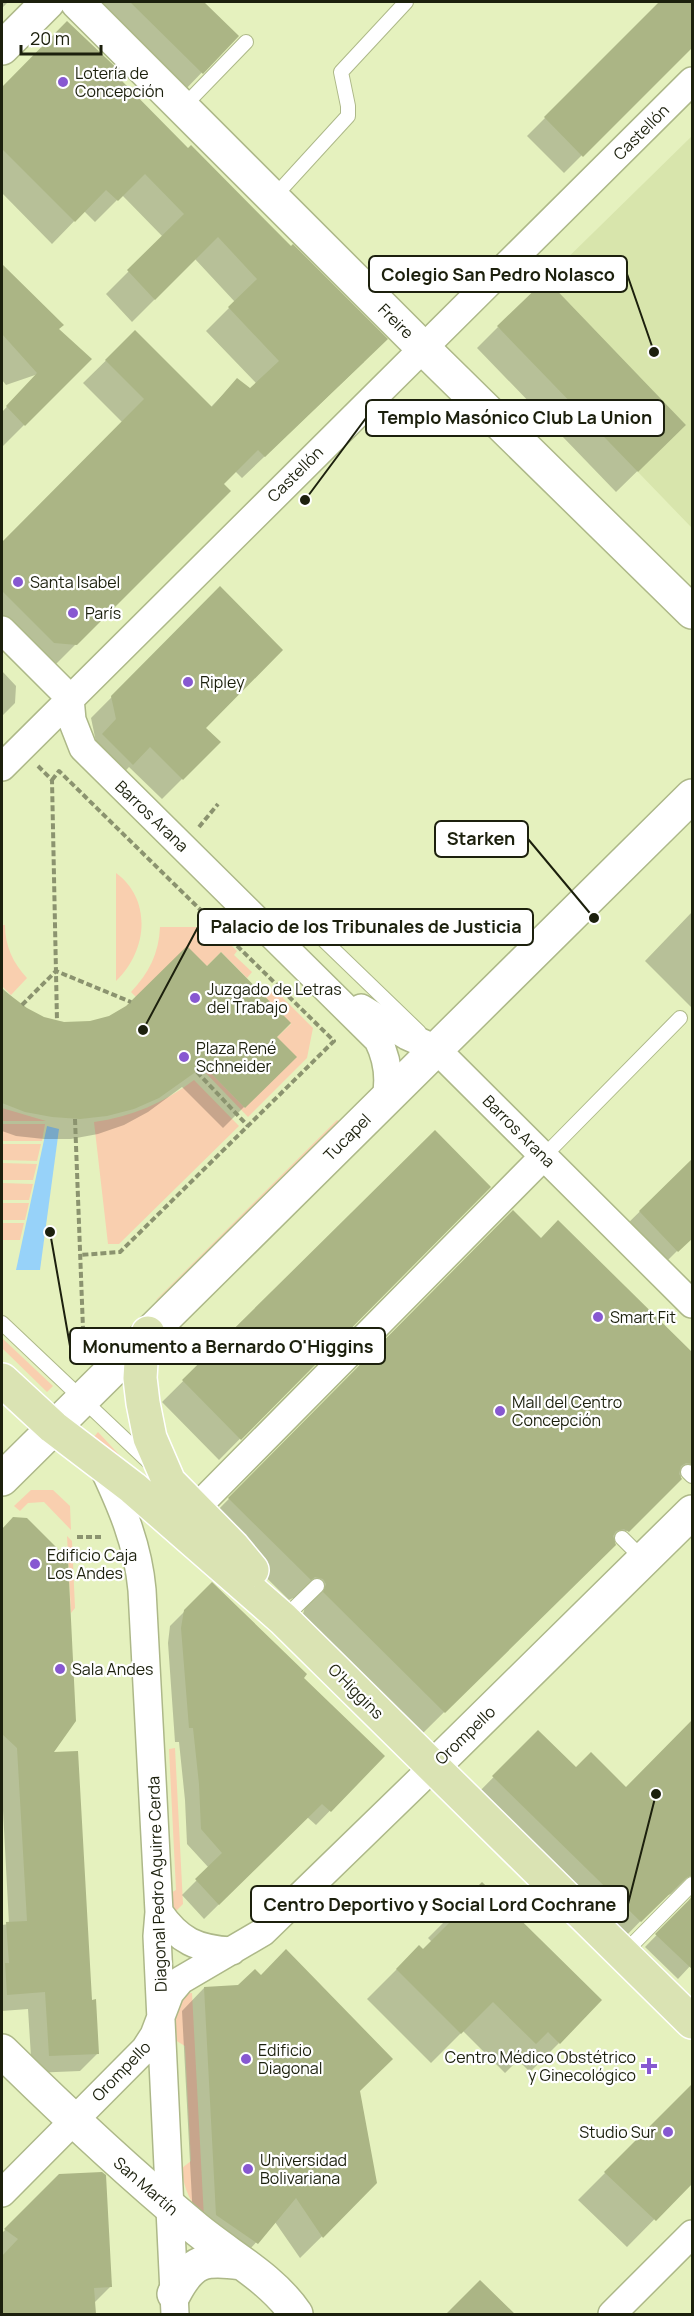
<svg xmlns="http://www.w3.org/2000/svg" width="694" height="2316" viewBox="0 0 694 2316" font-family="Manrope,sans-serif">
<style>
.built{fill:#d8e5ac}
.green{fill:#f9cfaf}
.water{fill:#97d2f9}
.shadow{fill:#0003}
.building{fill:#abb585}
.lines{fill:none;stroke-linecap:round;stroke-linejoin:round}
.lane-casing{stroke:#adb888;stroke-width:16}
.street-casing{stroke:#adb888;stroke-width:30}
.secondary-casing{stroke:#adb888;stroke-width:36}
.primary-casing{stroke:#fff;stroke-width:36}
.path{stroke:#8b936f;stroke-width:4;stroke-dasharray:6 3;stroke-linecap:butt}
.lane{stroke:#fff;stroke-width:14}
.street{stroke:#fff;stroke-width:27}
.secondary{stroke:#fff;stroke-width:33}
.primary{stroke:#dae3b3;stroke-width:33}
.poi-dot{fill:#8758d1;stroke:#fff;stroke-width:2}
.labels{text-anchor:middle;stroke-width:4.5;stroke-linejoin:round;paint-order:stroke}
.poi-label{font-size:16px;fill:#1c200d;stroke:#fff;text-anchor:start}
.street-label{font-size:16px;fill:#1c200d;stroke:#fff}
.leader{fill:none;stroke:#1c200d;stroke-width:2}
.callout-dot{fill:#1c200d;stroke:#fff;stroke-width:2}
.callout{fill:#fff;stroke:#1c200d;stroke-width:2}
.callout-label{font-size:18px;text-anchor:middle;font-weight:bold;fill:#1c200d}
</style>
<rect width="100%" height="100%" fill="#e5f1be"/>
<path class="built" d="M692,136V528L638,472L686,425L546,279Z"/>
<path class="green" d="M116,873C153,900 147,952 116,981Z
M2,925H5C5,946 13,963 27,978L11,995L2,986Z
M160,927H213L237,951L234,955L252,972L247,978L221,952L207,966L136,997L131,992C149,973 159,953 160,927Z
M274,989L313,1028L307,1058L248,1117L201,1068L204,1066L245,1108L277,1037L291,1024L266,998Z
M194,1080L239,1126L119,1244H108L94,1122C131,1117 164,1103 194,1080Z
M2,1108L46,1121H2Z
M337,1120L339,1121L156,1301L157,1299Z
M2,1124H45L42,1141H2Z
M2,1144H41L37,1161L2,1160Z
M2,1163L37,1164L33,1180H2Z
M2,1183L33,1184L29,1200H2Z
M2,1203H29L25,1220H2Z
M2,1223H24L20,1240H2Z
M2,1338L53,1386L47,1392L2,1348Z
M98,1432L138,1475L93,1438Z
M31,1490H53L70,1506L71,1530L44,1502L28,1503L20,1511L14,1506Z
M67,1536L72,1541L75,1608L71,1613Z
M175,1748L183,1904L172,1915L167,1895L176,1890L169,1749Z
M192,1993L204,2218C191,2203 183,2189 182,2168L191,2161L185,2046L175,2040L173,2008L179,1994Z"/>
<path class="water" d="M47,1126L59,1129L40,1270H16Z"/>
<path class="shadow" d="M2,2H8L2,8Z
M90,2H202L237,36L182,93Z
M661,2H692V45L564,173L527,136Z
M67,23L119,80L364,362L242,478L235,471L222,484L229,491L54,666L2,635V544L123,423L83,383L135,332L210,408L237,380L250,390L257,384L206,331L235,302L195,259L132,322L106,294L163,237L122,195L95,222L84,211L52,244L2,193V88Z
M2,266L62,325L57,329L90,359L2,447V412L38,374L6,385L2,380Z
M498,327L663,446L616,492L477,348Z
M220,588L204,728L219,742L162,799L129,767L112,785L82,756L96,742L91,718Z
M2,671L16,686L15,703L2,716Z
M692,912V1008L645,961Z
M2,988L26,1010L50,1021L275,1037L294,1057L223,1128L182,1087L148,1112L124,1125L98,1134L71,1139H44L16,1136L2,1131Z
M435,1132L489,1187L219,1460L162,1402Z
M692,1160V1236L656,1272L618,1233Z
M513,1212L541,1240L692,1355V1466L423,1733L303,1614L305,1607L302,1600L293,1598L289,1600L208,1520Z
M14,1519L98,2053L80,2071L32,2073L28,2009L2,2011V1925L9,1924L2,1792V1531Z
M212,1584L302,1678L383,1756L316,1825L307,1817L204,1919L182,1895L209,1868L187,1844L185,1800L179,1742H175L168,1643L170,1626Z
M538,1732L690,1875L671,1894L665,1896L621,1941L474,1797Z
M482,1884L559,2043L530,2072L518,2060L505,2073L463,2031L431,2063L367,1999L419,1947L423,1951L432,1942L428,1938Z
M692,1895V1964L678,1979L645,1947L687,1904Z
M261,1977L359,2091L376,2183L300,2258L275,2222L234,2266L194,2238L182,2011L204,1988L239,1987Z
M688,2090L692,2181L627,2247L578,2200Z
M60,2175L110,2287L94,2303L95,2314H2V2258L3,2256L2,2255V2233Z
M480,2282L513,2314H448Z"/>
<path class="building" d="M130,2H204L239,36L203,74Z
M659,2H693V47L583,157L544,117Z
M67,21L125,76L121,80L188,148L191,145L291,246L293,244L388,339L265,457L258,450L224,484L231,491L77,645L54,643L2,591V542L144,399L105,360L135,330L212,407L237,378L250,388L279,361L228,307L257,279L218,237L155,300L127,270L184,214L145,174L118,201L106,190L75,222L2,149V87Z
M2,264L64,325L59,329L92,359L25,426L6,406L37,373L2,334Z
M546,279L686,425L638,472L497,326Z
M220,586L283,650L206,728L221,742L183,780L150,747L133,765L102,734L116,719L111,696Z
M187,946L207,966L221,952L291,1023L277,1037L297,1057L245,1108L204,1066L159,1098L134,1109L107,1116L80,1119L52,1117L25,1112L2,1103V989L27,1008L44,1017L64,1022L90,1021L109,1016L126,1006Z
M435,1130L491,1187L241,1440L182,1380Z
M693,1158V1238L678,1252L639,1211Z
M513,1210L541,1238L558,1220L693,1353V1464L686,1463L681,1466L679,1474L682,1479L629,1532L624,1529L616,1531L613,1536L616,1545L445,1713L323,1592L326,1584L323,1579L315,1577L311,1580L228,1498Z
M13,1517L27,1518L68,1559L76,1721L54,1752L78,1751L92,2000L96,1999L99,2054L49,2056L45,1992L7,1995L5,1963H9L6,1922L27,1921L17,1748L2,1734V1529Z
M212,1582L307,1674L304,1678L385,1756L331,1812L322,1804L219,1905L195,1879L222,1853L201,1829L199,1784L193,1728H189L181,1628L184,1610Z
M693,1719V1875L686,1878L641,1922L492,1776L538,1730L576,1767L591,1752L626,1787Z
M482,1882L602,2000L560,2044L548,2032L536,2044L493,2002L461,2034L396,1969L419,1945L423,1949L460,1912L456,1908Z
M693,1896V1970L655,1934Z
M286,1949L393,2059L360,2091L377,2183L323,2238L296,2198L258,2244L216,2215L204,1987L238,1985L255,1969L261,1975Z
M693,2083V2183L656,2221L604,2172Z
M102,2172L106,2175L112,2287L94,2288L96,2314H2V2256L18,2239L4,2229L59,2174Z
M480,2280L515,2314H446Z"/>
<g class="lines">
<defs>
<path id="lane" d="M183,107L246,42
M273,198L348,116V106L341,72L406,2
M306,923L419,1032
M544,1156L680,1018
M2,1323L151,1464
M688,1472L692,1476
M622,1538L644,1560
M283,1619L317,1586
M623,1954L692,1884"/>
<path id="street" d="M2,630L70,698L72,720L83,748L378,1040C387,1058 390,1078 386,1098
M2,767L692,81
M361,1008L407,1036L436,1049L692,1304
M101,1463C121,1505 138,1544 142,1590L159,1912L157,1936L175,2314
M196,1508L544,1156
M159,1912C179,1941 197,1949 232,1951
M2,2193L145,2049L154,2035L170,1993L181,1980L263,1932L433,1767
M612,2314L692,2234"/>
<path id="secondary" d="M77,2L423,348L692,612
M2,48L48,2
M2,1479L692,796
M433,1767L692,1512
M2,2051C63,2111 126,2170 193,2226C227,2255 271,2277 296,2314
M174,2294C192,2260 204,2258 241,2263"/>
<path id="primary" d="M148,1333L141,1362L140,1378L143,1403L150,1438L169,1482L233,1547L252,1570
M2,1380L53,1427L133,1488L283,1619L692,2022"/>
</defs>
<use href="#lane" class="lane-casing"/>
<use href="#street" class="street-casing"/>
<use href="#secondary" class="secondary-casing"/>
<use href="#primary" class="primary-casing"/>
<path class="path" d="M38,766L52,780L57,1021
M52,780L59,771L334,1041L120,1252L80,1255
M199,827L218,804
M22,1005L56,971L131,1002
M197,1072L248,1126
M75,1119L84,1355
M77,1537H103"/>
<use href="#lane" class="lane"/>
<use href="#street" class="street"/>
<use href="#secondary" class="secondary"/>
<use href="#primary" class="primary"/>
</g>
<g class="poi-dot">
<circle cx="63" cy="82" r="6"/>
<circle cx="18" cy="582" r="6"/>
<circle cx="73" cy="613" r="6"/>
<circle cx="188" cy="682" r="6"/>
<circle cx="195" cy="998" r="6"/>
<circle cx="184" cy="1057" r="6"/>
<circle cx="598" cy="1317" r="6"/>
<circle cx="500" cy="1411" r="6"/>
<circle cx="35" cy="1564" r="6"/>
<circle cx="60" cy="1669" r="6"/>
<circle cx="246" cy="2059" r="6"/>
<path d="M646 2057h6v6h6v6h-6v6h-6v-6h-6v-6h6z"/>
<circle cx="668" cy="2132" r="6"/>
<circle cx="248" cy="2169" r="6"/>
</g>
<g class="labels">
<g class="poi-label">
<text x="75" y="79">Lotería de<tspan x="75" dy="18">Concepción</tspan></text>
<text x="30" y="588">Santa Isabel</text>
<text x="85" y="619">París</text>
<text x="200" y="688">Ripley</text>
<text x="207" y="995">Juzgado de Letras<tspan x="207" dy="18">del Trabajo</tspan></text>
<text x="196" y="1054">Plaza René<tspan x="196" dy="18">Schneider</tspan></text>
<text x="610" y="1323">Smart Fit</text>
<text x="512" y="1408">Mall del Centro<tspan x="512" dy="18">Concepción</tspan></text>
<text x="47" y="1561">Edificio Caja<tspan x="47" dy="18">Los Andes</tspan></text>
<text x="72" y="1675">Sala Andes</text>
<text x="258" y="2056">Edificio<tspan x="258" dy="18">Diagonal</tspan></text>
<text x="636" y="2063" text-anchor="end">Centro Médico Obstétrico<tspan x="636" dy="18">y Ginecológico</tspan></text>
<text x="656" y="2138" text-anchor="end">Studio Sur</text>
<text x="260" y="2166">Universidad<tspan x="260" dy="18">Bolivariana</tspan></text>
</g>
<g class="street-label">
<text transform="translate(641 132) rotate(-45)" y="6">Castellón</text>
<text transform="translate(396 321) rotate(45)" y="6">Freire</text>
<text transform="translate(295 474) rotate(-45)" y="6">Castellón</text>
<text transform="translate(152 816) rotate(44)" y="6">Barros Arana</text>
<text transform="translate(519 1131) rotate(45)" y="6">Barros Arana</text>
<text transform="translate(347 1137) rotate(-45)" y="6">Tucapel</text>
<text transform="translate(356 1691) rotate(45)" y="6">O'Higgins</text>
<text transform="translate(465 1735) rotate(-44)" y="6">Orompello</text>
<text transform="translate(157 1884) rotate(-92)" y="6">Diagonal Pedro Aguirre Cerda</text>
<text transform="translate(121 2071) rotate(-46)" y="6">Orompello</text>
<text transform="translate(146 2186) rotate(41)" y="6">San Martín</text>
</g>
</g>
<path class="leader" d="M654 352L627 274M305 500L366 418M594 918L528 839M143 1030L198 927M50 1232L70 1346M656 1794L628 1904"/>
<g class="callout-dot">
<circle cx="654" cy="352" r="6"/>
<circle cx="305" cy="500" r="6"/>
<circle cx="594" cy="918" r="6"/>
<circle cx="143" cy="1030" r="6"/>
<circle cx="50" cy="1232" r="6"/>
<circle cx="656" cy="1794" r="6"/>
</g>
<g class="callout">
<rect x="369" y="256" width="258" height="36" rx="6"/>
<rect x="366" y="400" width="298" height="36" rx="6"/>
<rect x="435" y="821" width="93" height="36" rx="6"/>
<rect x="198" y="909" width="335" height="36" rx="6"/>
<rect x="70" y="1328" width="315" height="36" rx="6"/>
<rect x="251" y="1886" width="377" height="36" rx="6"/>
</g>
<g class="callout-label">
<text x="498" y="281">Colegio San Pedro Nolasco</text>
<text x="515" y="424">Templo Masónico Club La Union</text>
<text x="481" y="845">Starken</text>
<text x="366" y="933">Palacio de los Tribunales de Justicia</text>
<text x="228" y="1353">Monumento a Bernardo O'Higgins</text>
<text x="440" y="1911">Centro Deportivo y Social Lord Cochrane</text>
</g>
<rect width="694" height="2316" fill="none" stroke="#1c200d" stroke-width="6"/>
<path d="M21 45v9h80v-9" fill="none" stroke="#1c200d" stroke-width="3"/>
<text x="30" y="45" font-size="18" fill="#1c200d" stroke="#ffffff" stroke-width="4.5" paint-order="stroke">20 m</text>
</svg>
